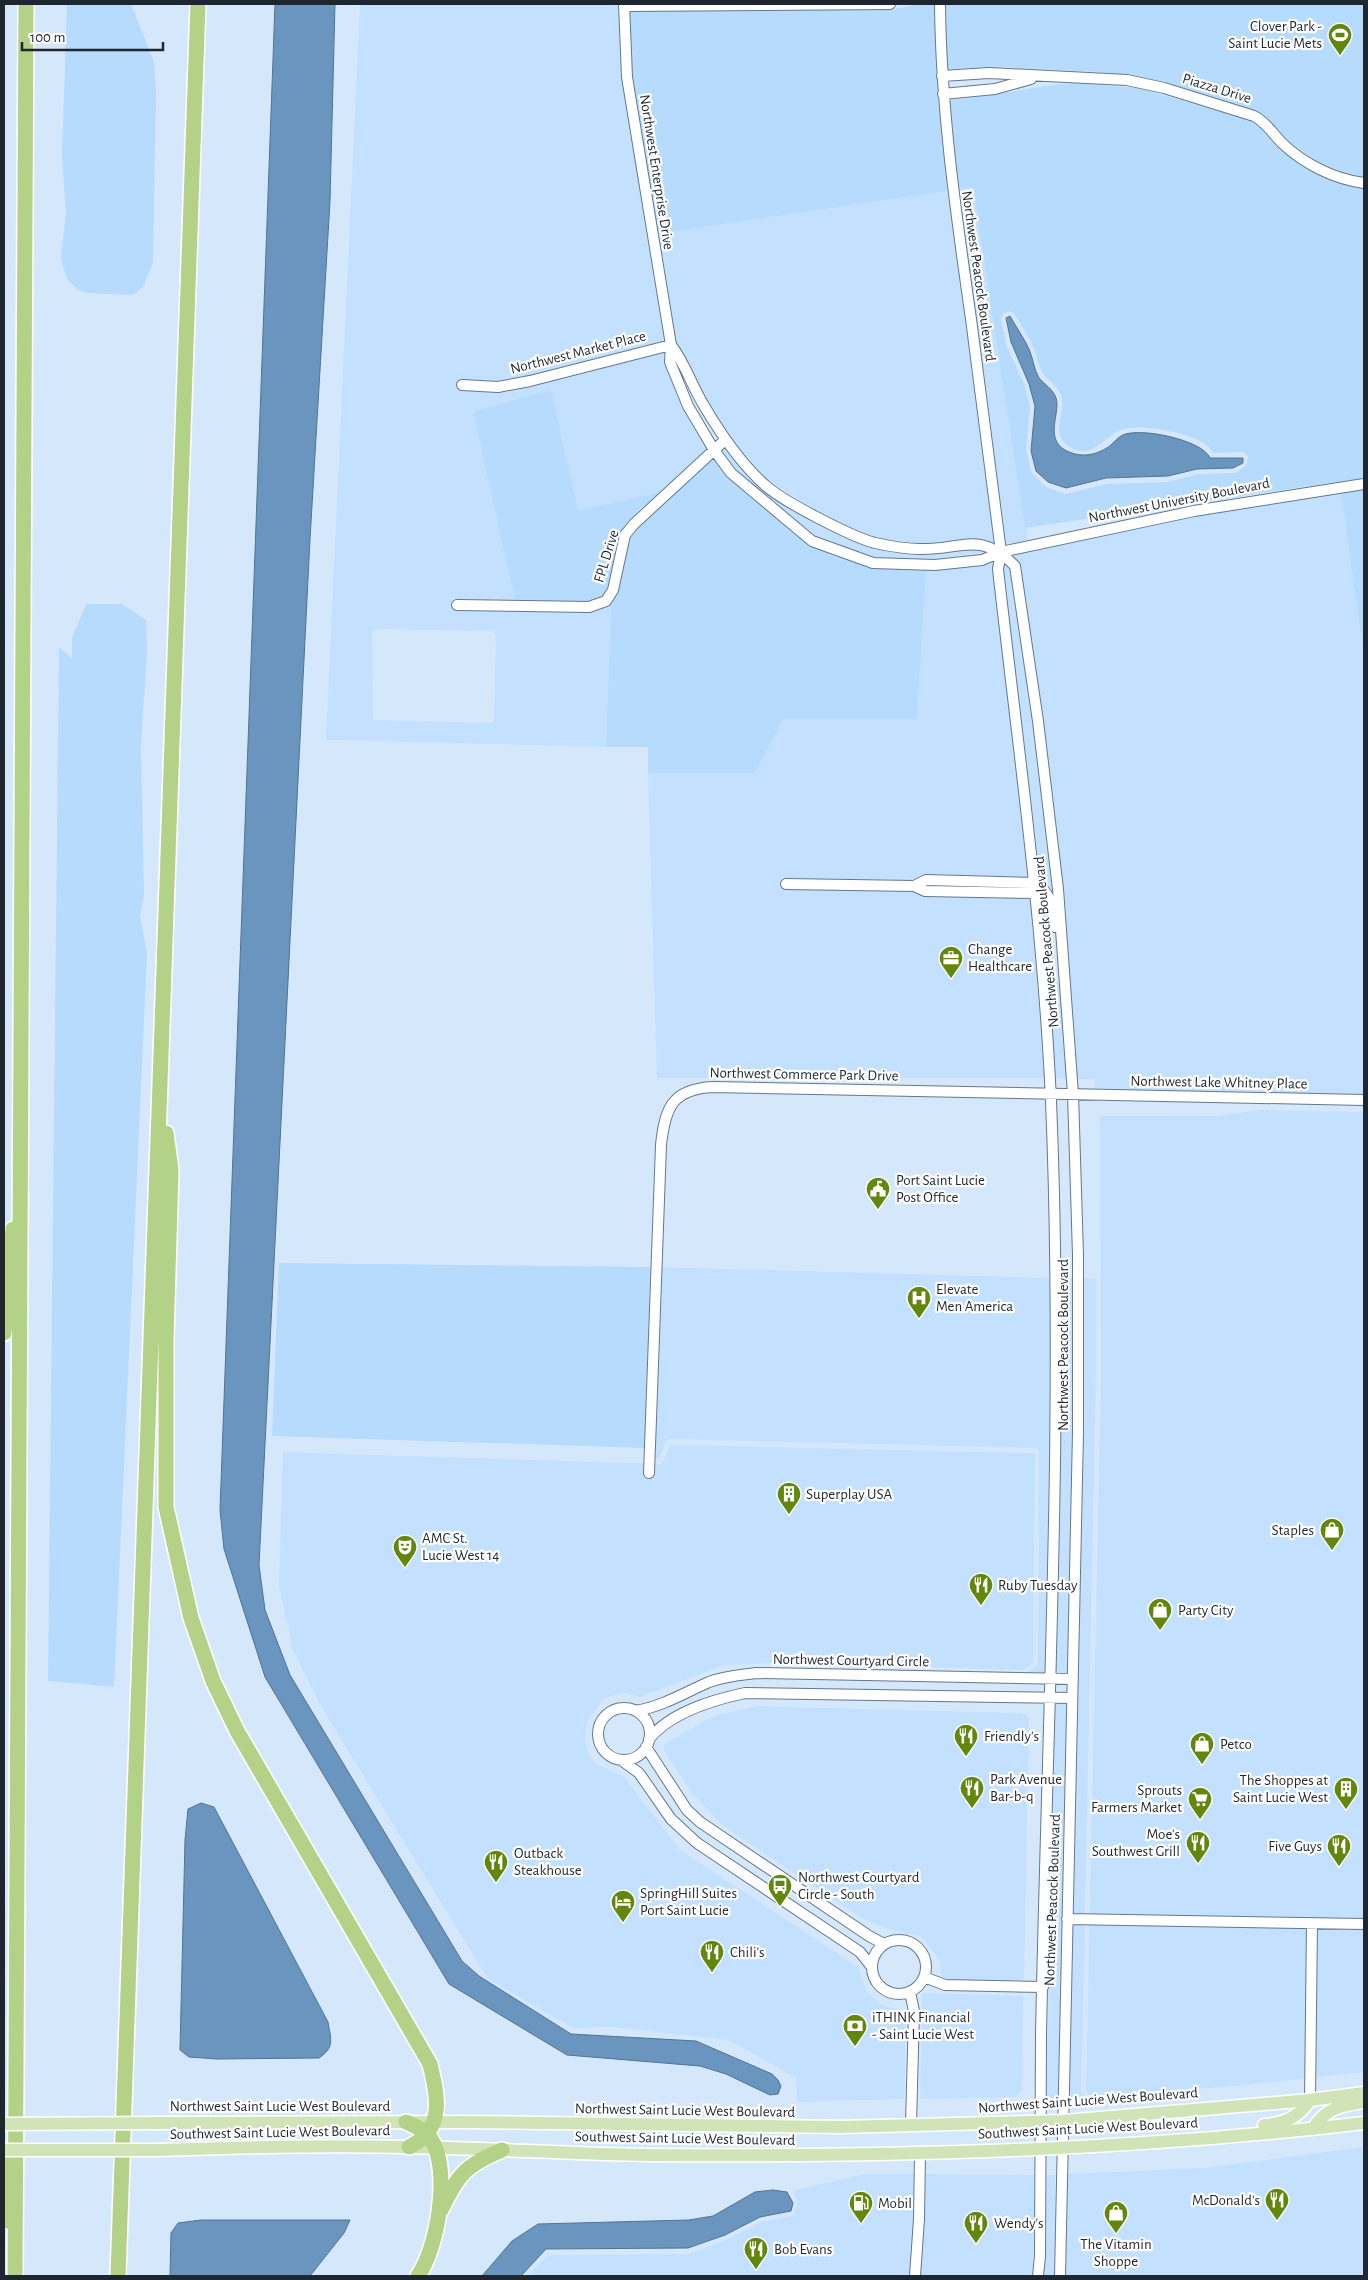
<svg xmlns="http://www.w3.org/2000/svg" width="1368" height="2280" viewBox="0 0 1368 2280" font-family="'Alegreya Sans',sans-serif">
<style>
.built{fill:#c3e1ff;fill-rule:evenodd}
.green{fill:#b6dbfd;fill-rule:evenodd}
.water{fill:#6995be;stroke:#527493}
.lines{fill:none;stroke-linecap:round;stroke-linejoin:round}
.minor-casing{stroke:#62788d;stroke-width:12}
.major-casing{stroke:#fff;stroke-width:15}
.highway-casing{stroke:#fff;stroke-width:18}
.minor{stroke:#fff;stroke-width:10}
.major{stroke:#d1e4b7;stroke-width:12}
.highway{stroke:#b3d287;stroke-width:15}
.major-bridge-casing{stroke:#fff;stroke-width:15;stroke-linecap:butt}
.major-bridge{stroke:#d1e4b7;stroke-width:12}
.labels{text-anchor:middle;stroke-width:4.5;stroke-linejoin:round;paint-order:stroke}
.poi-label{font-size:15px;fill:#1e2730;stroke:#fff;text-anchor:start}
.street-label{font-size:15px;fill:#1e2730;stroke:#fff}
</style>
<rect width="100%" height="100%" fill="#d5e8fb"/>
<path class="built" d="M360,4H619L622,78L665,340L529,376L498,381L457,380V390L498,392L530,387L665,352V365L683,409L707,449L661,492L578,512L551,391L473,412L515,600L452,599V610L589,613L611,606L606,747L326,740ZM377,629L493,631L496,636L494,721L490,723L373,720L372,634Z
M973,187L1028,540L1005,545L957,189Z
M947,191L966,322L995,544L979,539L920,544L875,538L824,515L768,481L729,436L706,399L686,356L676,343L656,234Z
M725,447L763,491L820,525L873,548L919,555L979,550L986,552L935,559L873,558L814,536L735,469L721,451Z
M1341,492L1364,658V1095L1095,1089V1079H1077L1063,888L1049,767L1019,565L1011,555L1195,516Z
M994,560L993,570L1030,877L926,874L911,880L781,878V889L911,891L925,896L1031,898L1045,1078H657L648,773H755L783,719H917L926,570L983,565Z
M1004,562L1010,569L1033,722L1053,894L1048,885L1040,879L1003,569Z
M1041,893L1046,901L1052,970L1061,990L1067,1079L1054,1078Z
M1260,1110L1364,1112V2072L1245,2085L1095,2098L1086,2092L1101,1374L1100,1116H1216Z
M661,1267L1051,1278L1046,1673H1028L1038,1663L1039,1450L1036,1448L670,1439L666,1441L659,1458H654Z
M1061,1278H1073V1432L1068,1674L1055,1673Z
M1083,1278L1096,1279V1374L1085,1914L1072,1913Z
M670,1445L1035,1453L1033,1663L1023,1670L775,1663L724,1665L640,1697L624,1693L604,1698L587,1722L585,1740L588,1752L596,1764L623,1776L680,1850L858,1967L867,1992L880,2004L903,2011L906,2016L904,2099L797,2102L796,2078L729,2040L613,2027L573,2028L488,1979L322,1708L293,1650L279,1586L283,1452L662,1464Z
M1055,1703H1067L1058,2099H1046Z
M757,1706L1021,1713L1029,1717L1024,1980H948L941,1976L940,1960L921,1936L891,1930L865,1920L723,1826L692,1793L664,1751V1744L713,1716Z
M1071,1924L1085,1925L1081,2092L1089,2100H1068Z
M922,1993L1023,1996L1022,2090L1016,2097L920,2099Z
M1364,2147V2276H1065V2174L1204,2168Z
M864,2174H914L915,2219L910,2276H528L545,2257L553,2255L689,2254L726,2240L761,2222L793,2216L798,2202L793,2192L796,2190Z
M924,2174L1036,2175L1033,2276H920L924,2220Z
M1046,2175H1055V2276H1043Z"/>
<path class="green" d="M67,4H131L154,62L156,94L153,263L143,287L133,295L87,293L77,289L67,279L61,259L66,213L62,155Z
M919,4H935L936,65L947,191L656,234L632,76L629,11L895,9Z
M944,4H1364V177L1342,172L1315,160L1289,141L1260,113L1166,82L1100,72L1002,67L946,69Z
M1074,83L1138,88L1251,120C1263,126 1268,139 1278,147C1301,167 1334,185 1364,188V478L1025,528L973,187L957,189L948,100C991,97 1032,86 1074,83ZM1009,311L1014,313C1020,324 1028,335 1033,346C1037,355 1038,367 1044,375C1049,381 1057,386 1061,395C1067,411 1050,432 1067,445C1091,463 1104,436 1121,430C1139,422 1206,434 1213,453L1244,452L1248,457L1246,466L1235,473L1198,474L1168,482L1107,484L1065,494L1046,487L1032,473L1026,451L1030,407L1025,386L1006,344L1001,319L1003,314Z
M551,390L578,511L661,492C648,503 627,517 621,533C615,548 615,586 603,596C590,607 533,601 515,600L473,412Z
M713,458L729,478L810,546L871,568L926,570L917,719H783L755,773H648V747H606L611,607L607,606C628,587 620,550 637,527Z
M1364,489V658L1341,492Z
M86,604H122L146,620L147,650L141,745L144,895L140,915L147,954L114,1687L48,1681L59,647L72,659V638Z
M279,1263L650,1267L645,1448L272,1436Z"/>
<path class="water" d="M275,4H335L330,201L310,539L259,1565L265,1610L290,1675L462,1961L479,1976L571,2034L696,2041L772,2074L778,2080L781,2086L778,2094L770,2095L726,2074L700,2066L567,2055L449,1984L265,1677L224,1549L220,1510Z
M1010,316C1016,327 1024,338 1029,349C1033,358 1034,370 1039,378C1044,384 1053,389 1056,398C1061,412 1044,438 1065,450C1081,459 1098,455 1111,445C1114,442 1118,437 1123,435C1140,427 1203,440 1210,458H1243V463L1233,468L1197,469L1168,476L1106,478L1066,488L1048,482L1036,471L1031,451L1035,406L1029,384L1011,342L1006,318Z
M201,1803L214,1807L328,2022C331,2040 335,2047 319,2058L217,2059L189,2057L180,2050L185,1840L188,1809Z
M773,2190L787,2192L793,2203L791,2211L760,2217L725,2235L688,2248L546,2249L521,2276H482L512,2241L538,2224L689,2220L713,2216L755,2192Z
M201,2220H350L344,2233L310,2276H170L171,2233L178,2223Z"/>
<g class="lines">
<defs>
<path id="minor" d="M624,4L627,77L671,345L670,362L688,406L714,450L731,473L812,541L873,563L935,565L982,560L1001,552L1194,511L1364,484
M940,4C941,110 956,214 971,319C981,397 991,474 1001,552L998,569C1018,747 1043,923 1051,1101C1064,1413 1047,1724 1041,2035C1040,2109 1041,2182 1040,2256L1038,2276
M624,6L890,4
M942,76L989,73L1127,80L1164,88L1254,116C1266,122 1273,134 1282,143C1304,164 1334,179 1364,183
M943,94L995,89L1031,79
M671,345C685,363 691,384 703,404C720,433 740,463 765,485C782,501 852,537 875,543C889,546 906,549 920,549C962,550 980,530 1015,566L1038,721L1058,889L1073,1094L1078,1255V1432L1060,2276
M462,385L498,387L530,381L671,345
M457,605L589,607L606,601L613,590L625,535L634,524L725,440
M786,884L914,886L925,891L1036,893
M914,886L926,880L1035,883C1053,895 1052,907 1054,927
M649,1473L661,1145C665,1108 672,1089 713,1087L1364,1100
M598 1734a26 26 0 1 1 52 0a26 26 0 1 1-52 0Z
M636,1711C663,1706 684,1693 709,1682C724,1676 740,1675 756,1673L1073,1679
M649,1739C671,1712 712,1700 745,1693L1072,1698
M646,1747L687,1810L700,1822L869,1936L884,1944
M621,1760L639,1773L671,1819L697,1843L860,1952L871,1966
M1067,1919L1364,1924
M872 1967a27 27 0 1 1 54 0a27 27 0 1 1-54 0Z
M924,1977L945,1985L1043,1987
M910,1992L914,2011L911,2125
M1310,2100L1312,1923
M915,2276L919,2219L920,2153"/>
<path id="major" d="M157,2123L463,2122L841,2127L1064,2121L1310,2100L1364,2093
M1264,2125C1285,2123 1298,2118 1310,2100
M1313,2129C1325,2108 1342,2105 1364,2102
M158,2150C241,2147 324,2145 407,2147C488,2148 568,2154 649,2155C888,2157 1127,2151 1364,2123"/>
<path id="highway" d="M166,1133L171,1170L166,1339V1507L191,1618L213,1681L237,1731L430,2064C438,2098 445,2129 409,2147
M4,1333L13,1229
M406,2122C415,2126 425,2130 431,2139C451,2170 438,2247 418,2276
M4,2158L8,2221
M441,2210C459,2174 464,2166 502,2150
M15,2276L26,4
M118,2276L198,4"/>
</defs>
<use href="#minor" class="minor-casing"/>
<use href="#major" class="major-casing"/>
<use href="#highway" class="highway-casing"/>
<use href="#minor" class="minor"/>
<use href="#major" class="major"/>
<use href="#highway" class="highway"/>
<defs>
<path id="major-bridge" d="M4,2124L157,2123
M4,2150H158"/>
</defs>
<use href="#major-bridge" class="major-bridge-casing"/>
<use href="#major-bridge" class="major-bridge"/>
</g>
<defs>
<symbol id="stadium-pin" viewBox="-11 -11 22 30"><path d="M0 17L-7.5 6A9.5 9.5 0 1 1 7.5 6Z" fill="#62870c" stroke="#fff"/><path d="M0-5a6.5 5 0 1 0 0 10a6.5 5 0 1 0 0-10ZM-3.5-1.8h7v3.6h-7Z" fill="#fff"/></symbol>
<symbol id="office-pin" viewBox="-11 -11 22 30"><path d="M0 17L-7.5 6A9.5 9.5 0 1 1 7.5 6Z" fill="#62870c" stroke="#fff"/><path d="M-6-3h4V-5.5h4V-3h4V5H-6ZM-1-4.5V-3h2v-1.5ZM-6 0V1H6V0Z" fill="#fff"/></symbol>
<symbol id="civic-pin" viewBox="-11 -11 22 30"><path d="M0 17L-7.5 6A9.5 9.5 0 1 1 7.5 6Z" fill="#62870c" stroke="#fff"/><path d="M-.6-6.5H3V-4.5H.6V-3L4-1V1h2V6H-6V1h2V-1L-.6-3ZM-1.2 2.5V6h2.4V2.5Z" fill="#fff"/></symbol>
<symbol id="hospital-pin" viewBox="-11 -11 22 30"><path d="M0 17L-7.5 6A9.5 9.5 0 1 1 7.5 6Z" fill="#62870c" stroke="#fff"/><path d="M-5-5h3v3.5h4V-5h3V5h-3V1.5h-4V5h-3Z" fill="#fff"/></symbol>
<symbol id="building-pin" viewBox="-11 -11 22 30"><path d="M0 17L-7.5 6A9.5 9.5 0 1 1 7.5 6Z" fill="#62870c" stroke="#fff"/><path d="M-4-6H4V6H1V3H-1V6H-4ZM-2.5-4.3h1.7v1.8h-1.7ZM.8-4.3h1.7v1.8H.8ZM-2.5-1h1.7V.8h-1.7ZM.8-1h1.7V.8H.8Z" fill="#fff"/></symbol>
<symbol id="shop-pin" viewBox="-11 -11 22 30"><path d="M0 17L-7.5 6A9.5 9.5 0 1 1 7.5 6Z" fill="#62870c" stroke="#fff"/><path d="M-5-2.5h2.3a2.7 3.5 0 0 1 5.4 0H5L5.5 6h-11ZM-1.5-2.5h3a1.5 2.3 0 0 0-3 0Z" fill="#fff"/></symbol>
<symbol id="theatre-pin" viewBox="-11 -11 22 30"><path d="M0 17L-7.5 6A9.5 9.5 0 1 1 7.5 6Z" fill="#62870c" stroke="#fff"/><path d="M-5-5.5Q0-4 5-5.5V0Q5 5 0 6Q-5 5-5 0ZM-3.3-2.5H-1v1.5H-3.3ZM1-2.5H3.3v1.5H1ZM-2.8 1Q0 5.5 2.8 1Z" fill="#fff"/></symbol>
<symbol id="restaurant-pin" viewBox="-11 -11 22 30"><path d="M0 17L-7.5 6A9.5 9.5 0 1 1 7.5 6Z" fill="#62870c" stroke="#fff"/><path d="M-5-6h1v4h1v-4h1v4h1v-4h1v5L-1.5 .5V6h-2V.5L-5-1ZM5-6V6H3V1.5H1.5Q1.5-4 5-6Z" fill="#fff"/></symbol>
<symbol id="supermarket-pin" viewBox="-11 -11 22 30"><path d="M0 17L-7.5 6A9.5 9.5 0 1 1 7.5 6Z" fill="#62870c" stroke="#fff"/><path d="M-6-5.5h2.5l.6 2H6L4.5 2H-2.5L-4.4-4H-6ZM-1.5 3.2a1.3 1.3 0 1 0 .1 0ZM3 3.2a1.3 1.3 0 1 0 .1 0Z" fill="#fff"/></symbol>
<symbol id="bus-pin" viewBox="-11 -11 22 30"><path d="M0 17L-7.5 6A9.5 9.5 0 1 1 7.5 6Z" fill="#62870c" stroke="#fff"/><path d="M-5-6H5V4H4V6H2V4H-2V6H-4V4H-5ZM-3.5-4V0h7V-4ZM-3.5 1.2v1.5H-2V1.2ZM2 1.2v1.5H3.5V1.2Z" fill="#fff"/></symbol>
<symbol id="hotel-pin" viewBox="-11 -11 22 30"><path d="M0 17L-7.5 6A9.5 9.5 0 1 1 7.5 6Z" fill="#62870c" stroke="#fff"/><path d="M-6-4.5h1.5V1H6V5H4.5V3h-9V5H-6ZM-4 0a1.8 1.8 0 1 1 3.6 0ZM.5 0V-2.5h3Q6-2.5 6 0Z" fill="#fff"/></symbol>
<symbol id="bank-pin" viewBox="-11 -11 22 30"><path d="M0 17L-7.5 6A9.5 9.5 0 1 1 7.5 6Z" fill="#62870c" stroke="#fff"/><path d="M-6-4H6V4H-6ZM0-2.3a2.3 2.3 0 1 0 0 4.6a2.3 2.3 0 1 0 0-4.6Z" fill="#fff"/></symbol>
<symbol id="fuel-pin" viewBox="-11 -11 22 30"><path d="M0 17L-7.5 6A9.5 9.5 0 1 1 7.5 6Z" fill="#62870c" stroke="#fff"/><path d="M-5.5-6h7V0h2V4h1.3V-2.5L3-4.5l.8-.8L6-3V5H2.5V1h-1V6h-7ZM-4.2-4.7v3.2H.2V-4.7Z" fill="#fff"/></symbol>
</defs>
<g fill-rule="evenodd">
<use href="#stadium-pin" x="1326" y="21" width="28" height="38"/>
<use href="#office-pin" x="937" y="944" width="28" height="38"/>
<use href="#civic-pin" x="864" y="1175" width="28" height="38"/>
<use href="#hospital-pin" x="905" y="1284" width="28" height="38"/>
<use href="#building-pin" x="775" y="1480" width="28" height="38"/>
<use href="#shop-pin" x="1318" y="1516" width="28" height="38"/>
<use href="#theatre-pin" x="391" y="1533" width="28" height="38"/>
<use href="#restaurant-pin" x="967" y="1571" width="28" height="38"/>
<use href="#shop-pin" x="1146" y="1596" width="28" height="38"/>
<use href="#restaurant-pin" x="952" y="1722" width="28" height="38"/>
<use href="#shop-pin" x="1188" y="1730" width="28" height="38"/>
<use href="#restaurant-pin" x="958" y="1774" width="28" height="38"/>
<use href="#building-pin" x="1332" y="1775" width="28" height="38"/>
<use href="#supermarket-pin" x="1186" y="1785" width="28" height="38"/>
<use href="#restaurant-pin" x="1184" y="1829" width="28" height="38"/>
<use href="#restaurant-pin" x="1325" y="1832" width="28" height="38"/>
<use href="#restaurant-pin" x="482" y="1848" width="28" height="38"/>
<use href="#bus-pin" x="766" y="1872" width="28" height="38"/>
<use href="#hotel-pin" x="609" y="1888" width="28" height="38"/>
<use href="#restaurant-pin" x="698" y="1938" width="28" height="38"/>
<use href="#bank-pin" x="841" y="2012" width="28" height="38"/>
<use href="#restaurant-pin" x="1263" y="2186" width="28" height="38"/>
<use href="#fuel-pin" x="847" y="2189" width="28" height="38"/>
<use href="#shop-pin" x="1102" y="2199" width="28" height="38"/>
<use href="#restaurant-pin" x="962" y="2209" width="28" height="38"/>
<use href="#restaurant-pin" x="742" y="2235" width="28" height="38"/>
</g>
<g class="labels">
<g class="poi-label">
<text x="1322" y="31" text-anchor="end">Clover Park -<tspan x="1322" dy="17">Saint Lucie Mets</tspan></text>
<text x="968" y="954">Change<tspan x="968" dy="17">Healthcare</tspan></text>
<text x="896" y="1185">Port Saint Lucie<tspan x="896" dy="17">Post Office</tspan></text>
<text x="936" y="1294">Elevate<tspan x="936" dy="17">Men America</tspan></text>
<text x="806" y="1499">Superplay USA</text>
<text x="1314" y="1535" text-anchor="end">Staples</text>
<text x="422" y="1543">AMC St.<tspan x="422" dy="17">Lucie West 14</tspan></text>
<text x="998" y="1590">Ruby Tuesday</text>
<text x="1178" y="1615">Party City</text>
<text x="984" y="1741">Friendly's</text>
<text x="1220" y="1749">Petco</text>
<text x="990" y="1784">Park Avenue<tspan x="990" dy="17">Bar-b-q</tspan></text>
<text x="1328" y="1785" text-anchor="end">The Shoppes at<tspan x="1328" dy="17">Saint Lucie West</tspan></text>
<text x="1182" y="1795" text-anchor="end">Sprouts<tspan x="1182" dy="17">Farmers Market</tspan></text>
<text x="1180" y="1839" text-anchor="end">Moe's<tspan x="1180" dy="17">Southwest Grill</tspan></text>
<text x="1322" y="1851" text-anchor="end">Five Guys</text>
<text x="514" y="1858">Outback<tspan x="514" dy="17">Steakhouse</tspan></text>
<text x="798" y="1882">Northwest Courtyard<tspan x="798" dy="17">Circle - South</tspan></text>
<text x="640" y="1898">SpringHill Suites<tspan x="640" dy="17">Port Saint Lucie</tspan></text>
<text x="730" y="1957">Chili's</text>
<text x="872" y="2022">iTHINK Financial<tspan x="872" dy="17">- Saint Lucie West</tspan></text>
<text x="1260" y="2205" text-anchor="end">McDonald's</text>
<text x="878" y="2208">Mobil</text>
<text x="994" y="2228">Wendy's</text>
<text x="1116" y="2249" text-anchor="middle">The Vitamin<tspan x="1116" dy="17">Shoppe</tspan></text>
<text x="774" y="2254">Bob Evans</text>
</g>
<g class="street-label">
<text transform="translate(1217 88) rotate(17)" y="5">Piazza Drive</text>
<text transform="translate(657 172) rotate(81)" y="5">Northwest Enterprise Drive</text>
<text transform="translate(979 276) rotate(82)" y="5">Northwest Peacock Boulevard</text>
<text transform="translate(578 352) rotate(-14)" y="5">Northwest Market Place</text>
<text transform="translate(1179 500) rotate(-11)" y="5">Northwest University Boulevard</text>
<text transform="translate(606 556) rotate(-73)" y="5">FPL Drive</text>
<text transform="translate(1046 942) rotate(-95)" y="5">Northwest Peacock Boulevard</text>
<text transform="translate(804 1074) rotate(1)" y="5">Northwest Commerce Park Drive</text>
<text transform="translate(1219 1082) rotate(1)" y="5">Northwest Lake Whitney Place</text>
<text transform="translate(1063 1345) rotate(-90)" y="5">Northwest Peacock Boulevard</text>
<text transform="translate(851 1660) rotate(1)" y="5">Northwest Courtyard Circle</text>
<text transform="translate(1052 1900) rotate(-88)" y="5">Northwest Peacock Boulevard</text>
<text transform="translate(1088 2100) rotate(-4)" y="5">Northwest Saint Lucie West Boulevard</text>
<text x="280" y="2111">Northwest Saint Lucie West Boulevard</text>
<text transform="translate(685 2110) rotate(1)" y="5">Northwest Saint Lucie West Boulevard</text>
<text transform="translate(1088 2128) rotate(-3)" y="5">Southwest Saint Lucie West Boulevard</text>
<text transform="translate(280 2132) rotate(-1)" y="5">Southwest Saint Lucie West Boulevard</text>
<text transform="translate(685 2138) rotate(1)" y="5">Southwest Saint Lucie West Boulevard</text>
</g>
</g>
<rect width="1368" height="2280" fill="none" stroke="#1e2730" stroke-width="10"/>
<path d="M22 42v8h141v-8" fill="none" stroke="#1e2730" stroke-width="2.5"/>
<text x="30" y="42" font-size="15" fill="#1e2730" stroke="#ffffff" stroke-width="4" paint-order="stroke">100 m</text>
</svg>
